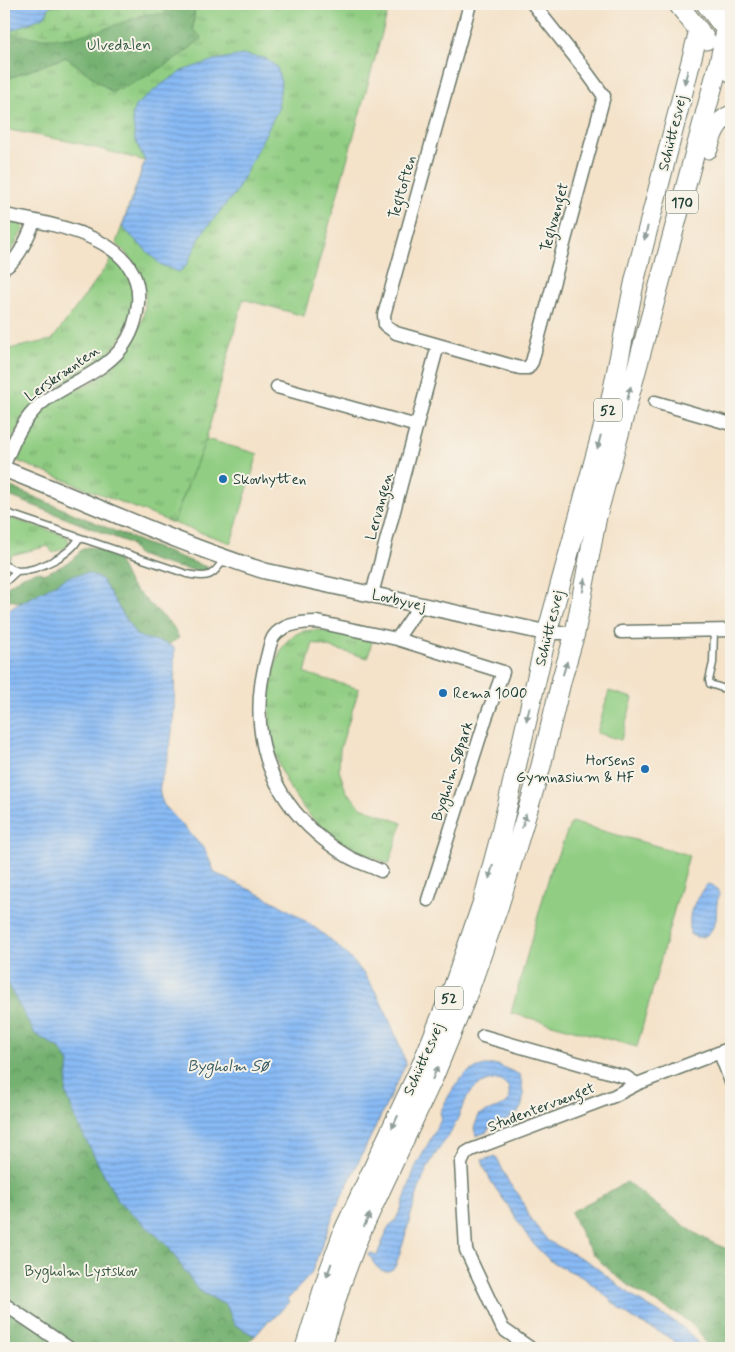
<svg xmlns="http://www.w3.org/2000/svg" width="735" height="1352" viewBox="0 0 735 1352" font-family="Mynerve,sans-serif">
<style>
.grass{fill:url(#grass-tufts);stroke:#58865c}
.forest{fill:url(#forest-crowns);stroke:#4a7752}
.wetland{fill:url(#wetland-marsh);stroke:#58865c}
.park{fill:#91ce83;stroke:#58865c}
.water{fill:url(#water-rules);stroke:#547c94}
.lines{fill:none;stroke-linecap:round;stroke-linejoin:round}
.service-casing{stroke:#6a7768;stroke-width:9}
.minor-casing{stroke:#6a7768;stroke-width:15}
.tertiary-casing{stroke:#6a7768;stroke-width:18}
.secondary-casing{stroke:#6a7768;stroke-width:20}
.primary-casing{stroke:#6a7768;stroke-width:21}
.service{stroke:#fff;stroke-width:6}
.minor{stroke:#fff;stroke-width:12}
.tertiary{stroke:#fff;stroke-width:15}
.secondary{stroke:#fff;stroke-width:18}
.primary{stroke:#fff;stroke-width:19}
.oneway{fill:#8f9e9a}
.poi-dot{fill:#1f6fb2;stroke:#f7f3e8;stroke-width:2}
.labels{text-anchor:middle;stroke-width:4;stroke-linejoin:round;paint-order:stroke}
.shield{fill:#f7f3e8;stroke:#60746a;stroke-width:1}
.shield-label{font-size:14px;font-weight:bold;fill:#1f3d34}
.park-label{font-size:15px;fill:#365a44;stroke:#f7f3e8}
.street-label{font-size:15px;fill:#1f3d34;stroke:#f7f3e8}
.poi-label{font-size:15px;fill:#1f3d34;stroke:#f7f3e8;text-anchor:start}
.water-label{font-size:16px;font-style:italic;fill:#395c64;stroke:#f7f3e8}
</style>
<defs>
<pattern id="grass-tufts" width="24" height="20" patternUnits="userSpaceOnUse" patternTransform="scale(1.25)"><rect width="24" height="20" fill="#91ce83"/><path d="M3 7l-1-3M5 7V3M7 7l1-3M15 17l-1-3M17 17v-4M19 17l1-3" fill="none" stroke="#76a86c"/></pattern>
<pattern id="forest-crowns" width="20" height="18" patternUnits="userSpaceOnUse" patternTransform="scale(1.25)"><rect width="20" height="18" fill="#74b171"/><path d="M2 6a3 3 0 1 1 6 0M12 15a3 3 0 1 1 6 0" fill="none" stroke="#5f915e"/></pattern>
<pattern id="wetland-marsh" width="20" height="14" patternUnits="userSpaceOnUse" patternTransform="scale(1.25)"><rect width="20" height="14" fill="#91ce83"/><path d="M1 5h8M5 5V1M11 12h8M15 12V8" fill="none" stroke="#76a86c"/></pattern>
<pattern id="water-rules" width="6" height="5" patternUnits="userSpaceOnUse" patternTransform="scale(1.25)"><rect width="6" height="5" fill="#88baf5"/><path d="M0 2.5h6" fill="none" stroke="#6f98c7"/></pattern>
</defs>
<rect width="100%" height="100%" fill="#f7f3e8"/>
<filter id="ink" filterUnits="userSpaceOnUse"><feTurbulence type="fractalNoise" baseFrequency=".02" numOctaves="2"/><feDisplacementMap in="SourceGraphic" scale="10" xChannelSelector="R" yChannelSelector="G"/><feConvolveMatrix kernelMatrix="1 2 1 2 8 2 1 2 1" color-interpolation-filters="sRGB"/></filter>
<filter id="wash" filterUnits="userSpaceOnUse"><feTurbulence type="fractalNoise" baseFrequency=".0096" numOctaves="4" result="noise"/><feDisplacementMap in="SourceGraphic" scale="20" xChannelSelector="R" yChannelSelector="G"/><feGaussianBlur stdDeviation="1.12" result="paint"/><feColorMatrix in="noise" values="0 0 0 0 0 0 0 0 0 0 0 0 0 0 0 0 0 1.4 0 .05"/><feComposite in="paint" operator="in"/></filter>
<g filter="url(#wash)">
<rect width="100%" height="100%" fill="#f4e2c9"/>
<path class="grass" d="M195,4H390L304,316L243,299L206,439L173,523L12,459C23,438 31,417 50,403C64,393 80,389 95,380C128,360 158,312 140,273C134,261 125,252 116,243L145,161L78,143L4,129V80L66,57L112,92L202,38L193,29Z
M4,220L18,222L24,228L9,255L4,261Z
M113,254C151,292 130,340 92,368C78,379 59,383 45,394C40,397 37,404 33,409C23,422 14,436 4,449V350L52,340L109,263Z
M10,518L64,535L68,538L69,543L66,547L53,553L48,546L12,555L8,562L4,560V534Z
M319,630L372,641L368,658L313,643L305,673L359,689L340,749L339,770L346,791L361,807L402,823L389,864C353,850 322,835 299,802C272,766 264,719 273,675C277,657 281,641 300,632C305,630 313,630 319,630Z"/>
<path class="forest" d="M4,4H195L193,29L202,38C176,61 145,79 112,92L66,57L4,80Z
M4,484L141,542L209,568L208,570C194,574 153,561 139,555C135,553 132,547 129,543L4,494Z
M88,547L98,548L115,554L130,585L173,626L179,638L169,644L145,639L136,635L101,579L42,592L20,603L5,598L4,588L23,576L38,571L43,574C57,568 73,563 81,550Z
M4,978L35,1034L59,1048L69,1062L66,1093L79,1127L118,1201L167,1245L198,1290L227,1306L234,1324L255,1336L242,1348H4Z
M627,1182C655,1203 698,1241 731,1250V1348H707C700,1320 665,1309 643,1295C627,1285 609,1271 595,1256C584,1244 578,1227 571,1212Z"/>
<path class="wetland" d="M51,4H161L167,14H146L101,30L68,38H40L5,33L45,16Z"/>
<path class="park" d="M206,439L258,454L231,543L173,523Z
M609,691L633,698L621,740L597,733Z
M571,822L689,855L637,1047L511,1013L551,869L562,845Z"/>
<path class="water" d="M4,4H51L45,16L4,34Z
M243,55L265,58L277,67L281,83L278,109L236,192L203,232L186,266L179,272L161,265L122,227L145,161L135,140L132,115L135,106L162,84L182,71L214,60Z
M88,573L101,579L136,635C148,641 164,640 174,648C175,686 176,726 166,764C162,780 155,788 164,805L205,850L215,873C232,882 250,889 267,898C304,917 350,950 372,986C385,1007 398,1040 406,1064L336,1208L311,1274L287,1300L289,1302L271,1321L269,1320L255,1336L234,1324L227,1306L198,1290L167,1245L118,1201L79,1127L66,1093L69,1062L59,1048L35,1034L4,978V612L70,576Z
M708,884C714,885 718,888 719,895C719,897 717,900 717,903C716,908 717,914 716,919C713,932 703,943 690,934C690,916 688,912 699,897C703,892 703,888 708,884Z
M489,1065H498L520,1075C527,1106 524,1116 491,1125L487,1132L476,1136L474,1128L479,1115L507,1104C518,1074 485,1075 471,1092C463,1102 460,1115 454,1126C447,1140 436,1151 429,1165C413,1196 408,1234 395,1267C385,1276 375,1269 371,1257L368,1256L370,1253L377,1255L389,1226L395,1221L401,1209L415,1168L442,1118L440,1113C446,1100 457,1079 470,1071C476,1068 483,1067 489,1065Z
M496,1156L509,1183L519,1195L531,1220L548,1241L589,1262L635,1298L681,1326L696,1340L701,1348H680C673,1335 645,1327 632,1318C615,1306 601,1290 585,1279C575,1272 563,1269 554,1263C527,1243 522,1225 504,1200C493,1185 488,1178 482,1160Z"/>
</g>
<g filter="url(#ink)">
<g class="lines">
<defs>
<path id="service" d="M4,512L187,574C209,579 213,576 225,558
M4,565C8,567 14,570 18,571C37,571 71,555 79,538
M4,583L17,571
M714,630L713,663L709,680L710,684L731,691"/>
<path id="minor" d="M470,4L384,315L385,325L396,333L520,368H528L532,362L604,96L582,66L533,4
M4,215C52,224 144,237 138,303C137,319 131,336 121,349C95,380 53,386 30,415C18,430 11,448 4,465
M4,268C20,260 27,236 35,221
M277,387L417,426
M655,402L731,424
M372,594L438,345
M621,632L731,630
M547,633H575
M397,639L420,605
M381,871C370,866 357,862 347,856C321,840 297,818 282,793C257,752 254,702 267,657C269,650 270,641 274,636C283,624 303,622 317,622L397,639L503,672L486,718L428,900
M483,1036L626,1077L637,1084
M720,1053L731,1082
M4,1304L69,1348
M530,1348L503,1329L466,1250L461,1163L466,1153L471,1150L614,1096L637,1084L731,1048"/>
<path id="tertiary" d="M4,469C91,503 176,543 265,571L547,633"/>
<path id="secondary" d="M731,12L726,30L731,38
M720,59L731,73"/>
<path id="primary" d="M678,4L706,40
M708,149C712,135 716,121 731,115
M305,1348L327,1277L344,1230L421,1066L454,985L483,901L500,837L547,633L611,399L635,279L699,30
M321,1348L341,1284L359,1236L434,1076L469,990L499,905L541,766L562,678L575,633L597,516L720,59L726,30L706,4"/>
</defs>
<use href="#service" class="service-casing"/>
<use href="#minor" class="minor-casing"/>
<use href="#tertiary" class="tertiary-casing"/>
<use href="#secondary" class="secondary-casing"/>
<use href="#primary" class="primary-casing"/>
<use href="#service" class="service"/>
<use href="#minor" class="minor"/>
<use href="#tertiary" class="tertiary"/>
<use href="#secondary" class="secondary"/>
<use href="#primary" class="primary"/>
</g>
<defs><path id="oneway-solid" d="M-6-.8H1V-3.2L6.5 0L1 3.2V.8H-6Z" transform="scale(1.25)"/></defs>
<g class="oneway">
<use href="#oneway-solid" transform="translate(686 77) rotate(104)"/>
<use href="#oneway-solid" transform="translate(646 233) rotate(104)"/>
<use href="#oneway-solid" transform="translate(629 393) rotate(-75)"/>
<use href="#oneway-solid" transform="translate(599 442) rotate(105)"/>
<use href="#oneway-solid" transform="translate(584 585) rotate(-80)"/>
<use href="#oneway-solid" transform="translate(565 668) rotate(-73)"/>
<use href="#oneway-solid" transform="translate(528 714) rotate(103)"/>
<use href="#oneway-solid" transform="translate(524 821) rotate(-73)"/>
<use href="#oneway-solid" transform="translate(491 872) rotate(105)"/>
<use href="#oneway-solid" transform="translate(435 1073) rotate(-67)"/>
<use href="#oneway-solid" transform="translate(395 1122) rotate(115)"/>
<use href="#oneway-solid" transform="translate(367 1220) rotate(-66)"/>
<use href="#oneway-solid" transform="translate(329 1270) rotate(110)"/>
</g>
</g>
<g class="poi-dot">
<circle cx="223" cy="479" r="5"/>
<circle cx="443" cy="693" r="5"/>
<circle cx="645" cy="769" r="5"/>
</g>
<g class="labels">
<g class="shield">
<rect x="666" y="190.5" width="32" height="23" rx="4"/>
<rect x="594" y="398.5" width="28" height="23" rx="4"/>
<rect x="435" y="986.5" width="28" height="23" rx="4"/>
</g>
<g class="shield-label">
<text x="682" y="207">170</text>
<text x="608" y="415">52</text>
<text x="449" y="1003">52</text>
</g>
<g class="park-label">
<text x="119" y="50">Ulvedalen</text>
<text x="81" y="1276">Bygholm Lystskov</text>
</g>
<g class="street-label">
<text transform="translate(672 133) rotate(-76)" y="5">Schüttesvej</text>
<text transform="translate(402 187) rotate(-74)" y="5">Tegltoften</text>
<text transform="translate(554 217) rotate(-75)" y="5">Teglvænget</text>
<text transform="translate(62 373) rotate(-35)" y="5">Lerskrænten</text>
<text transform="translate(379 506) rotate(-75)" y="5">Lervangen</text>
<text transform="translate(399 600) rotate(13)" y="5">Lovbyvej</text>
<text transform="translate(549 628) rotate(-76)" y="5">Schüttesvej</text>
<text transform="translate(452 771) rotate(-72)" y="5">Bygholm Søpark</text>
<text transform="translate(423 1059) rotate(-66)" y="5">Schüttesvej</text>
<text transform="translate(541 1107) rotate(-21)" y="5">Studentervænget</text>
</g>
<g class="poi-label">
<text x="233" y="484">Skovhytten</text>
<text x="453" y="698">Rema 1000</text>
<text x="635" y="765" text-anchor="end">Horsens<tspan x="635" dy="17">Gymnasium &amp; HF</tspan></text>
</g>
<g class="water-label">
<text x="228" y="1071">Bygholm Sø</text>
</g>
</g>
<rect width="735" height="1352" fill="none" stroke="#f7f3e8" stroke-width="20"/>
</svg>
